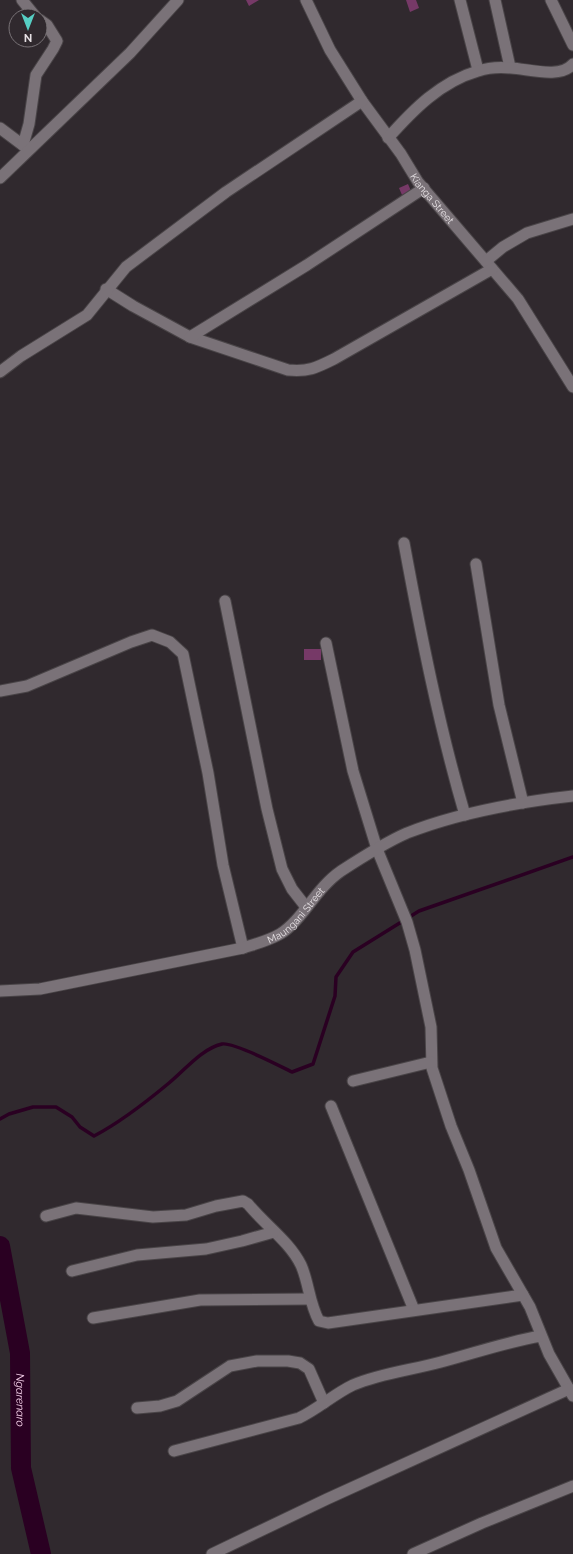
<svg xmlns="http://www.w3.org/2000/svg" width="573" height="1554" viewBox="0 0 573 1554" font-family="Raleway,sans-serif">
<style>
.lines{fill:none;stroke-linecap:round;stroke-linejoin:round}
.stream{stroke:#2a0022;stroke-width:3.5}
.river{stroke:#2a0022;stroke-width:20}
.building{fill:#763967}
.street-casing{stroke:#494447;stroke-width:13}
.street{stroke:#7a7278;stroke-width:11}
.labels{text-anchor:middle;stroke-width:4;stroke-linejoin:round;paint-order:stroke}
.street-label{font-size:10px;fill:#e6e1e4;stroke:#30292e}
.water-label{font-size:11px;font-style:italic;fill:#f8d2ec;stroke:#30292e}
</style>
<rect width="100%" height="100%" fill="#30292e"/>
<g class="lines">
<path class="stream" d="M0,1119L9,1114L33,1107H56L72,1117L80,1127L94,1136C121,1122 145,1103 169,1083C185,1070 201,1049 222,1044C234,1042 280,1066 292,1072L313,1064L335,996L336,977L353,952L419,911L573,857"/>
<path class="river" id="s1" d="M0,1246L20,1353L21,1468L41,1554"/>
</g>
<path class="building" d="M246,0H259L249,6Z
M406,0H416L419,8L410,12Z
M408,184L411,191L402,195L399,188Z
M304,649H321V660H304Z"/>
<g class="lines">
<defs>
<g id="street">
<path d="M22,0L35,16"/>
<path id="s2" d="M306,0L330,50L362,101L401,154L418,182L518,299L573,387"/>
<path d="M460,0L478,70"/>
<path d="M495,0L510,67"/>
<path d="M551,0L573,45"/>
<path d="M0,128L28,149"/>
<path d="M388,138C413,110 440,82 478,71C487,68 501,67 511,68C529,69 560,79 573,64"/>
<path d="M23,145L29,124L36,75L53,49L57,41L47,25L40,20"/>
<path d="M0,178L130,53L178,0"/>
<path d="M486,261L503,247L527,233L573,219"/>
<path d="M106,289L133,306L190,337L288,370C308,372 316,368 334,359L492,269"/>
<path d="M190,337L307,265L424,188"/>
<path d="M0,372L21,356L87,315L126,267L226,192L362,101"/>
<path d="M404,543C421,635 439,726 465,815"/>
<path d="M476,564L499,705L523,803"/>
<path d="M225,601L267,809L282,869L292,889L306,907"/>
<path d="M326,643L353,771L377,849L407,922L415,950L431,1027L432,1068L451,1126L469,1170L496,1248L530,1307L549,1354L573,1396"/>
<path d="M0,691L27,686L131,642L152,635L170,642L183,654L208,773L223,865L243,948"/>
<path id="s3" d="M0,991L40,989L243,948C255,944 268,941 280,934C302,921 316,888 341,871C361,858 384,843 407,833C458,813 519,802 573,796"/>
<path d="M353,1081L431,1062"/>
<path d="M331,1106L414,1310"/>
<path d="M46,1216L76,1208L153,1217L186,1215L216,1206L243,1201L248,1204C265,1225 289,1241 301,1265C309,1283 309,1303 319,1321L328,1323L523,1295"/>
<path d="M72,1271L137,1255L206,1249L242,1241L274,1232"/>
<path d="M93,1318L200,1300L310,1299"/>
<path d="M137,1408L160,1406L177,1401L230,1366L257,1361H288L300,1363L309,1369L324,1403"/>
<path d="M174,1451L299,1418C318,1409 334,1394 353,1385C381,1373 412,1370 441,1362C475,1353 506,1342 541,1336"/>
<path d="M212,1554L327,1499L569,1389"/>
<path d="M413,1554L482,1523L573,1486"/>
</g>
</defs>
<use href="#street" class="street-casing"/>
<use href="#street" class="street"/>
</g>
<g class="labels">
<g class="street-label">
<text dy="4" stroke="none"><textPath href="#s2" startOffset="236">Kianga Street</textPath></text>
<text dy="4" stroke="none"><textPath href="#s3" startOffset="311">Maungani Street</textPath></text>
</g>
<g class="water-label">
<text dy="4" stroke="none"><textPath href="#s1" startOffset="156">Ngarenaro</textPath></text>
</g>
</g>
<g transform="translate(28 28) rotate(180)"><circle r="19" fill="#30292e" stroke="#797377"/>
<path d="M0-3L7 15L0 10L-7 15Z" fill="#56cec3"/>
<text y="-6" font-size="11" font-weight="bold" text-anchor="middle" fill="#e6e1e4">N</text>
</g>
</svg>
